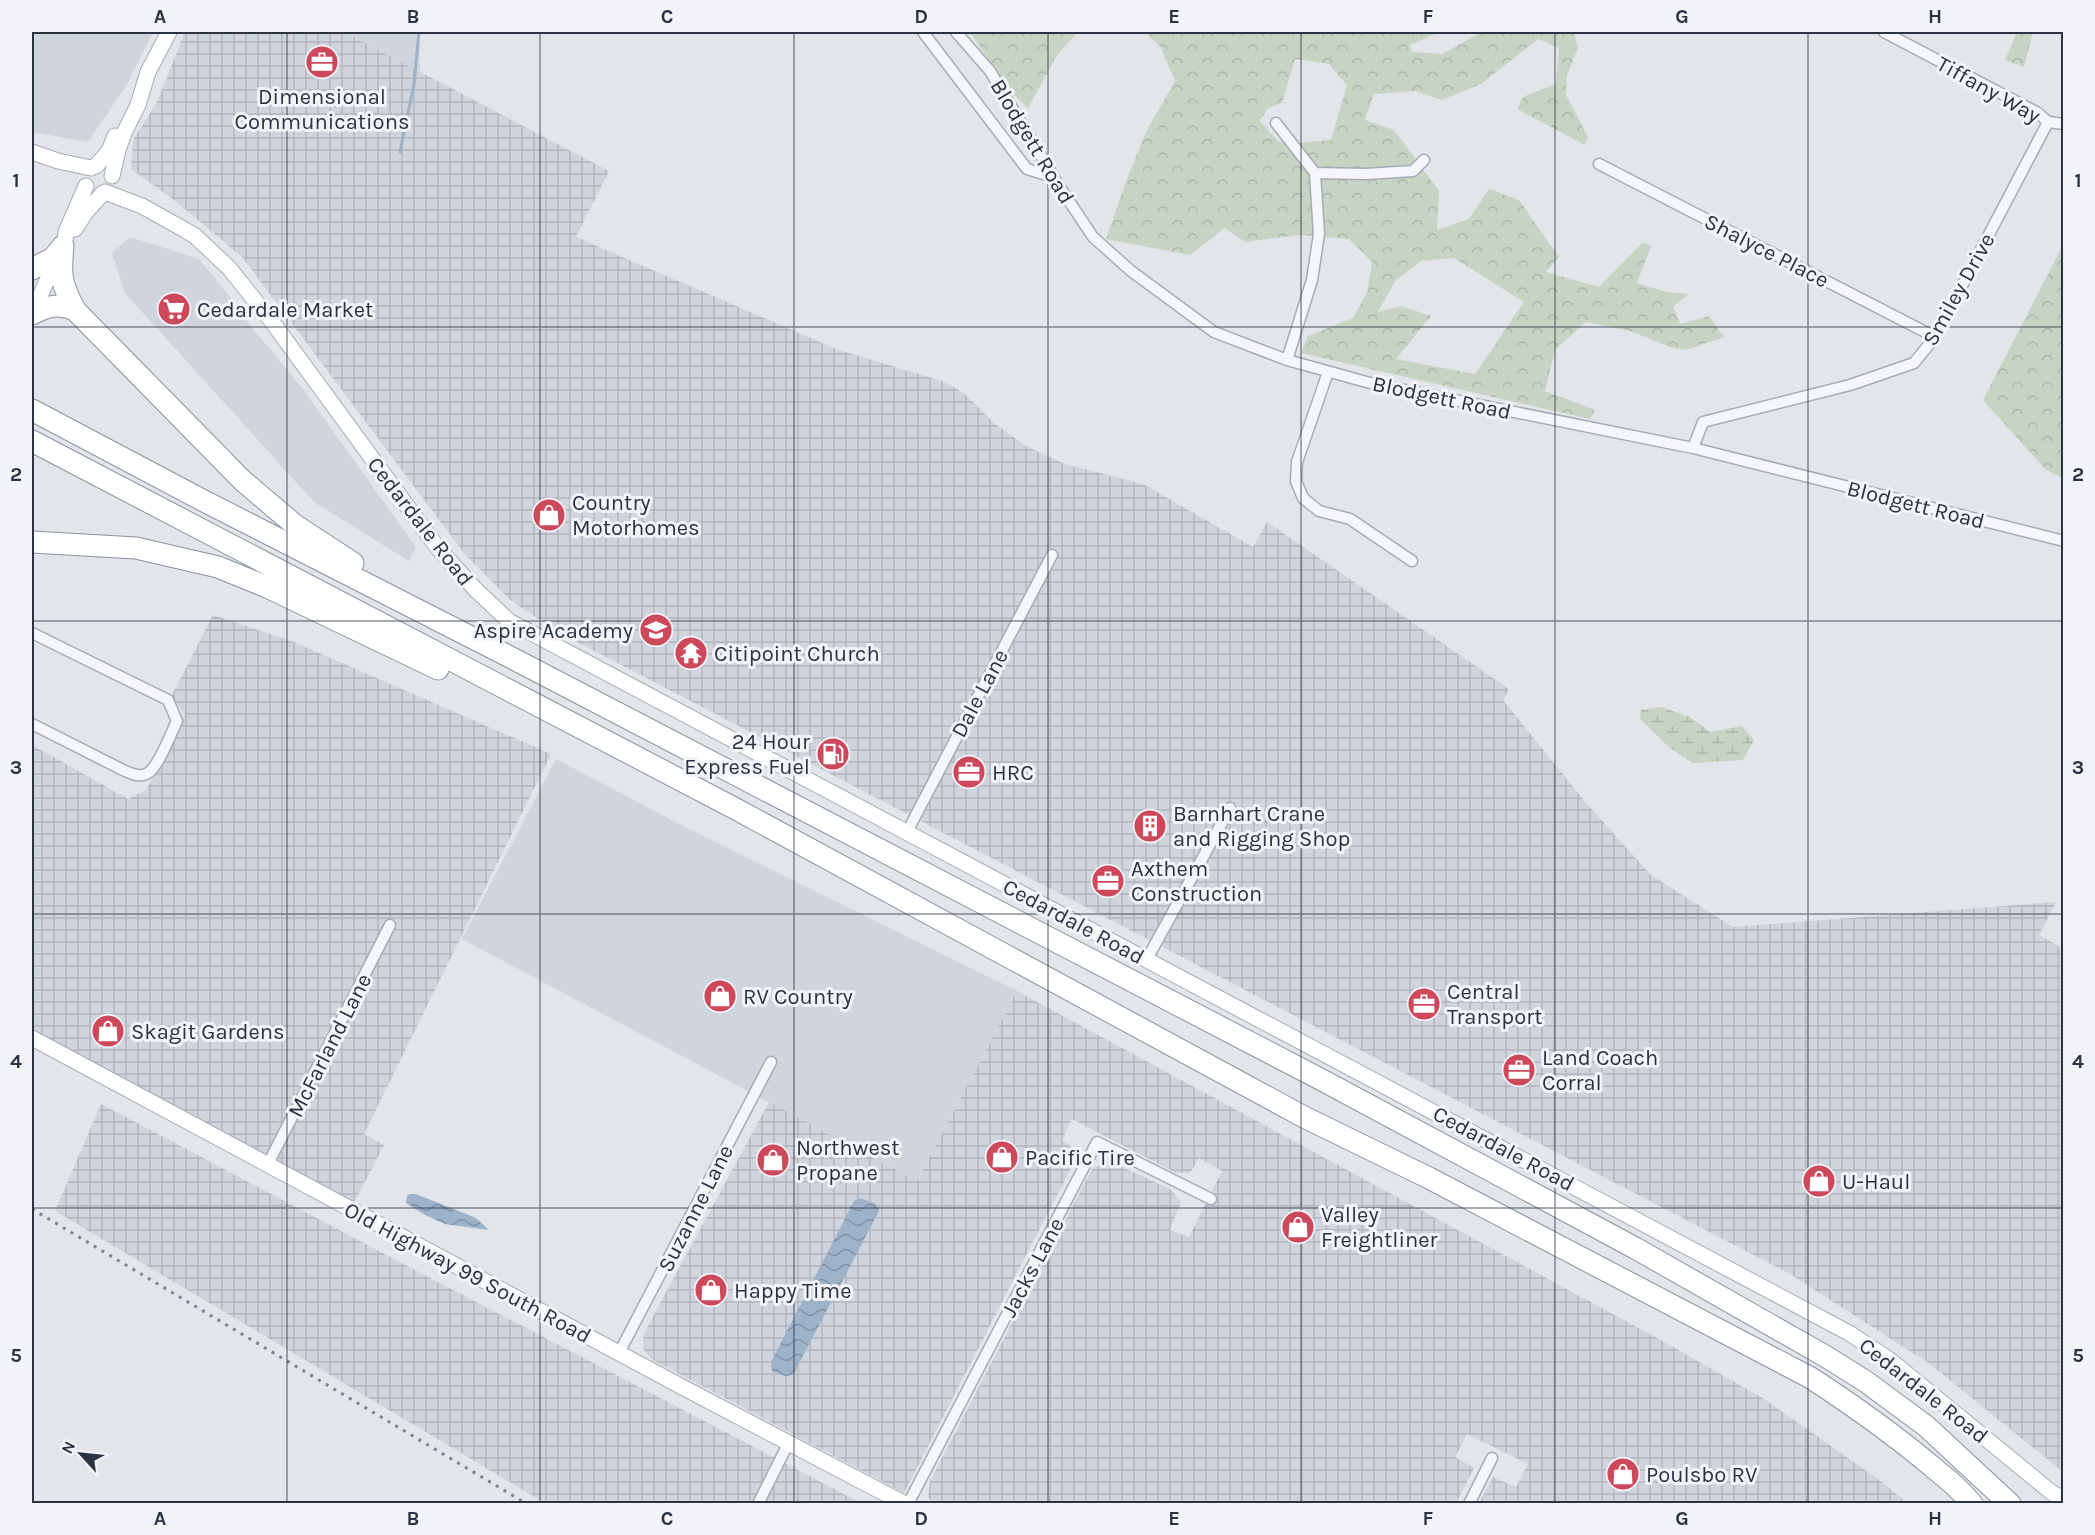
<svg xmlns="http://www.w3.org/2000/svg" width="2095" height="1535" viewBox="0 0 2095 1535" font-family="Karla,sans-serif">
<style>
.built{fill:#d0d4dc}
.industrial{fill:url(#industrial-grid)}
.forest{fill:url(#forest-crowns);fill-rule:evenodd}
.wetland{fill:url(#wetland-marsh)}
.water{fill:url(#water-waves)}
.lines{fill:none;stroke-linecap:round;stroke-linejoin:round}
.stream{stroke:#9db3ca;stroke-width:3}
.street-casing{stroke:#a7acb4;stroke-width:13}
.secondary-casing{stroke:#a7acb4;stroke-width:17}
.highway-casing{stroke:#8993a1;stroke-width:23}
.street{stroke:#f5f6f9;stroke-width:10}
.secondary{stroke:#fff;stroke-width:15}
.highway{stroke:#fff;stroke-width:21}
.rail{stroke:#7b8594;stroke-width:3;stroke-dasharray:3 6;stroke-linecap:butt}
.grid{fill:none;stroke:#2a3342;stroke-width:1.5;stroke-opacity:0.55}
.labels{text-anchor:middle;stroke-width:6;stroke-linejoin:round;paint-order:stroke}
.street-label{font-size:22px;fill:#2a3342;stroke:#f2f4f8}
.poi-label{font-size:22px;fill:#2a3342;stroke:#f2f4f8;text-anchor:start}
.neatline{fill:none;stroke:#2a3342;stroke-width:2}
.grid-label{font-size:20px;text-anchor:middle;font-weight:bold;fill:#2a3342}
</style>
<defs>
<pattern id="industrial-grid" width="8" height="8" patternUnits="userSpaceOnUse" patternTransform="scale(1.5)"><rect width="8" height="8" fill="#d0d4dc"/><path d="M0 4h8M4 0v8" fill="none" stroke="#b3b6be"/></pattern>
<pattern id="forest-crowns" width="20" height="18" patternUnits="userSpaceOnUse" patternTransform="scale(1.5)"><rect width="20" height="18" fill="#c7d4c3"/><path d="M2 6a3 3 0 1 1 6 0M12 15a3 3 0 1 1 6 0" fill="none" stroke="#abb6a9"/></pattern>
<pattern id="wetland-marsh" width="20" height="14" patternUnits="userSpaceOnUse" patternTransform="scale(1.5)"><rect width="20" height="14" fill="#c7d4c3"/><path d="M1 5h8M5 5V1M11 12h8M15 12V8" fill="none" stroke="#abb6a9"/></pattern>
<pattern id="water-waves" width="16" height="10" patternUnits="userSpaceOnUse" patternTransform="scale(1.5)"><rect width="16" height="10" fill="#9db3ca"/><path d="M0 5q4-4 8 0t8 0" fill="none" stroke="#8092a6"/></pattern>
</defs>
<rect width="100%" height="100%" fill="#e2e5ea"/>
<path class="built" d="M32,32H153L126,86L88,142L32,132Z
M344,32H419L420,72L373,47Z
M130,237L199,259L234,302L249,324L303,389L416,547L409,561L314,502L125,293L112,253Z
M556,759L683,826L1017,991L917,1181L462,939Z"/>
<path class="industrial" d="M185,32H344L609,171L576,237L836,349L945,382L965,394L995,424L1026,446L1065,464L1143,484L1253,547L1267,522L1509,689L1503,700L1587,804L1651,875L1733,927L2056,902L2039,935L2064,949L2063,1472L1930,1364L1790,1274L560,633L510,600L464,553L243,258L178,203L131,169L133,140L157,102Z
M213,615L294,642L551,754L364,1134L384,1145L354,1203L32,1032V745L128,799L146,790L176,736L185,714L171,697Z
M1017,991L1668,1344L1764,1399L1882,1482L1907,1503H1479L1493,1477L1516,1487L1528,1464L1467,1434L1455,1457L1474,1468L1456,1503H933L928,1497L930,1481L1092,1169L1109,1161L1170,1189L1181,1202L1170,1230L1189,1237L1222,1171L1199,1158L1190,1173H1176L1072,1119L1062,1140L1075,1149L1072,1166L904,1493L651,1359L643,1349V1335L769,1102L917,1181Z
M101,1104L413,1269L861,1503H545L55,1211Z"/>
<path class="forest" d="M970,32H1078L1057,55L1028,108L1009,90Z
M1145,32H1440L1410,45L1412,52L1442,54L1482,32H1574L1578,48L1567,75L1566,95L1588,137L1585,145L1517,109L1523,97L1556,84L1559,48L1538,39L1481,84L1442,100L1415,91L1374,94L1365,120L1394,130L1439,191L1437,230L1469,219L1489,189L1519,200L1559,257L1546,272L1599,287L1643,242L1651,246L1637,283L1667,292L1689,294L1673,307L1680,324L1709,316L1724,337L1686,350L1673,348L1630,331L1586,322L1555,350L1545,391L1595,410L1590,419L1301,353L1308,336L1353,318L1367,293L1372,262L1349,239L1299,235L1245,242L1225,228L1190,255L1106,239L1128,176L1147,130L1175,81L1161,48ZM1295,59L1329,64L1347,85L1331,140L1299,143L1279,142L1260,121L1268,108L1282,103ZM1454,258L1524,302L1475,374L1396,359L1431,316L1401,306L1378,312L1395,281L1421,261Z
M2017,32H2033L2024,67L2005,60Z
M2063,245L2064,478H2063L2046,470L1983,400Z"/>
<path class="wetland" d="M1661,707L1690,717L1710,732L1742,726L1754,740L1743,760L1693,763L1670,748L1640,719L1641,710Z"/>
<path class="water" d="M410,1194H416L476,1218L489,1230L445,1224L425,1215L406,1203L407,1196Z
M860,1198L876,1204L879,1211L793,1375L785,1376L772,1371L771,1362L854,1201Z"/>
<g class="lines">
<path class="stream" d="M400,152L414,84L419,32"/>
<defs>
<path id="street" d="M923,32L1027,169L1053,177
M956,32L990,71L1059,186L1093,237L1131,271L1214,332L1287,360L1370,383L1693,448L2064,541
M1884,32L2038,113L2048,122L2064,124
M1276,123L1315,173L1319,234L1312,280L1287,360
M1599,164L1935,337
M1315,173L1366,174L1413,171L1424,160
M1328,372L1297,462L1296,481L1303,498L1319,511L1350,519L1412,561
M1693,448L1703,422L1850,385L1914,363L1935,337L2048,122
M32,633L168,700L177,721C171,733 159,766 148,773C141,778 132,774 125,771L32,724
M907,832L1052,555
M1147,959L1230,808
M268,1164L390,925
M619,1353L771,1062
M758,1504L789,1442
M908,1504L1097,1142L1211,1199
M1469,1504L1492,1458"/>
<path id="secondary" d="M32,152L58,161L91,168
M96,166L109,151L115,136
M112,176L118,150L124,133L138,105L148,72L169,32
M105,192L142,206L185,230L195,236L229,268L273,323L437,547L476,590L509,621L1849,1333L1890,1360L2051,1492L2064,1500
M75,229L86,212L103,193
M32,314L65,240L66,232L86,186
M32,1038L686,1389L905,1504"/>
<path id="highway" d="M63,246C60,277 61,283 75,310
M32,269L53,258L63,246
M32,314C47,306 59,303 75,310L243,481L295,525L353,563
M32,410L204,501L510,657L1322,1080L1635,1248L1825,1356L1865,1381L1926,1426L2010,1504
M32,441L734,808L1304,1117L1429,1178L1811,1378C1854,1406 1896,1436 1935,1469C1949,1480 1961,1490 1972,1504
M32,542L136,548L218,567L267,587L438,669"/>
</defs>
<use href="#street" class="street-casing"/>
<use href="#secondary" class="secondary-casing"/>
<use href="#highway" class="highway-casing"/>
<use href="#street" class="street"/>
<use href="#secondary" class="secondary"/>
<use href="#highway" class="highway"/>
<path class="rail" d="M32,1209L527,1504"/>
</g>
<path class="grid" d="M287,32V1504M540,32V1504M794,32V1504M1048,32V1504M1301,32V1504M1555,32V1504M1808,32V1504M32,327H2064M32,621H2064M32,914H2064M32,1208H2064"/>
<defs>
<symbol id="office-disc" viewBox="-11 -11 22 22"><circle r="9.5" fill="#ce485c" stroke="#f2f4f8"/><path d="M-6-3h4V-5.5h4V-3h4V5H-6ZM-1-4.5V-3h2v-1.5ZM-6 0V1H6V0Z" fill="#fff"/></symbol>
<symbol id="supermarket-disc" viewBox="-11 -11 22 22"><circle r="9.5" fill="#ce485c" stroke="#f2f4f8"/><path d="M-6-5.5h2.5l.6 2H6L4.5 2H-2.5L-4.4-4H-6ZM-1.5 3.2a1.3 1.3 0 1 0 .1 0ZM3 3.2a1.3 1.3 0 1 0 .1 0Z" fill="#fff"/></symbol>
<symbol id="shop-disc" viewBox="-11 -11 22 22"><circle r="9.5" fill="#ce485c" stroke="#f2f4f8"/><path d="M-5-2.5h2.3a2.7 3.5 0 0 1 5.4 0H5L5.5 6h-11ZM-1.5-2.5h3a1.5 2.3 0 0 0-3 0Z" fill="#fff"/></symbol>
<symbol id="school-disc" viewBox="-11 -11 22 22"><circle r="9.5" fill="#ce485c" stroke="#f2f4f8"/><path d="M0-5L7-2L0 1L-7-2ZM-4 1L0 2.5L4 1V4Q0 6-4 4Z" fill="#fff"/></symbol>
<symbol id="temple-disc" viewBox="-11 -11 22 22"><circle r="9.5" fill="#ce485c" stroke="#f2f4f8"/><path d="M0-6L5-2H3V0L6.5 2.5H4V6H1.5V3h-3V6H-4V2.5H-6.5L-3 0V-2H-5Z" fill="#fff"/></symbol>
<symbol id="fuel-disc" viewBox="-11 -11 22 22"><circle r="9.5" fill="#ce485c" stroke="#f2f4f8"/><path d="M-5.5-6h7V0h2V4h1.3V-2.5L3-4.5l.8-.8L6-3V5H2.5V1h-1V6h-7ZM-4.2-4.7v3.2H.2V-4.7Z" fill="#fff"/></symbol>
<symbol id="building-disc" viewBox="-11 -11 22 22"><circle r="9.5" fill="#ce485c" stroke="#f2f4f8"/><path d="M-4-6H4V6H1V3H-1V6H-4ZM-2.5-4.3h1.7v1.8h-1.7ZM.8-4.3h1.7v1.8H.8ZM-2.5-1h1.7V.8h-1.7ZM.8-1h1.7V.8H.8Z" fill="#fff"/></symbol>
</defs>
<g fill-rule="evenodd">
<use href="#office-disc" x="303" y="43" width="38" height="38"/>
<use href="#supermarket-disc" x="155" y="290" width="38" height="38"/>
<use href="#shop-disc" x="530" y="496" width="38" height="38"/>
<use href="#school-disc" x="637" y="611" width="38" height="38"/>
<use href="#temple-disc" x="672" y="634" width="38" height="38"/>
<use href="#fuel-disc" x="814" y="735" width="38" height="38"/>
<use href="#office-disc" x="950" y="753" width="38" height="38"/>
<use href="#building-disc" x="1131" y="807" width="38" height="38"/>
<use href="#office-disc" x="1089" y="862" width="38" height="38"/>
<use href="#shop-disc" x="701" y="977" width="38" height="38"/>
<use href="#office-disc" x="1405" y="985" width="38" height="38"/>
<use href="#shop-disc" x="89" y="1012" width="38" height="38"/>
<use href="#office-disc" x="1500" y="1051" width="38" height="38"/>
<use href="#shop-disc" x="983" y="1138" width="38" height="38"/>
<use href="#shop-disc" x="754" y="1141" width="38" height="38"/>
<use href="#shop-disc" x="1800" y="1162" width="38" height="38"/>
<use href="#shop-disc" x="1279" y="1208" width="38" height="38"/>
<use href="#shop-disc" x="692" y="1271" width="38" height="38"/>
<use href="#shop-disc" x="1604" y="1455" width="38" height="38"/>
</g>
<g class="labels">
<g class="street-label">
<text transform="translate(1989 89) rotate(29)" y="8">Tiffany Way</text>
<text transform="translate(1033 141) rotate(59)" y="8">Blodgett Road</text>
<text transform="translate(1767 250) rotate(27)" y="8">Shalyce Place</text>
<text transform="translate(1958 289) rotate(-61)" y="8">Smiley Drive</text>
<text transform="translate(1442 397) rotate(12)" y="8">Blodgett Road</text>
<text transform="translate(1916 504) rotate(14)" y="8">Blodgett Road</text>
<text transform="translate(421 521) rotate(52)" y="8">Cedardale Road</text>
<text transform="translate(979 693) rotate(-62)" y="8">Dale Lane</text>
<text transform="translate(1074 921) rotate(28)" y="8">Cedardale Road</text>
<text transform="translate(329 1045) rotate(-63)" y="8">McFarland Lane</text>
<text transform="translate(1504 1148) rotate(28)" y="8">Cedardale Road</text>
<text transform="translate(695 1208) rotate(-63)" y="8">Suzanne Lane</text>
<text transform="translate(1032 1267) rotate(-62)" y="8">Jacks Lane</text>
<text transform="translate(468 1272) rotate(28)" y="8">Old Highway 99 South Road</text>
<text transform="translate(1924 1390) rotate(38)" y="8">Cedardale Road</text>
</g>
<g class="poi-label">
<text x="322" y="104" text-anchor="middle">Dimensional<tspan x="322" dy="25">Communications</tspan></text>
<text x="197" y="317">Cedardale Market</text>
<text x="572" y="510">Country<tspan x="572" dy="25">Motorhomes</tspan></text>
<text x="633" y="638" text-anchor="end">Aspire Academy</text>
<text x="714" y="661">Citipoint Church</text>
<text x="810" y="749" text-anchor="end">24 Hour<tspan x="810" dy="25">Express Fuel</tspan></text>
<text x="992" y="780">HRC</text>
<text x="1173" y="821">Barnhart Crane<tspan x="1173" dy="25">and Rigging Shop</tspan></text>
<text x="1131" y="876">Axthem<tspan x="1131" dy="25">Construction</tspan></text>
<text x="1447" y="999">Central<tspan x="1447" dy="25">Transport</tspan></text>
<text x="743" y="1004">RV Country</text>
<text x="131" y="1039">Skagit Gardens</text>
<text x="1542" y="1065">Land Coach<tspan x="1542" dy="25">Corral</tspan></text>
<text x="796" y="1155">Northwest<tspan x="796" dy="25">Propane</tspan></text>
<text x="1025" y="1165">Pacific Tire</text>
<text x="1842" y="1189">U-Haul</text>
<text x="1321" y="1222">Valley<tspan x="1321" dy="25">Freightliner</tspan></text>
<text x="734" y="1298">Happy Time</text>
<text x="1646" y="1482">Poulsbo RV</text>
</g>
</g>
<rect width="2095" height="1535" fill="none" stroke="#f2f4f8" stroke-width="66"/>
<g transform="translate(81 1454) rotate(297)" stroke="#f2f4f8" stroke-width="4.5" paint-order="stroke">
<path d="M0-4.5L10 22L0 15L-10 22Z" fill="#2a3342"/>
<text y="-9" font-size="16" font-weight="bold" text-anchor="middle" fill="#2a3342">N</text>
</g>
<rect x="33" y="33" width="2029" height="1469" class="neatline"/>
<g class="grid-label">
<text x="160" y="23">A</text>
<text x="413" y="23">B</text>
<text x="667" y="23">C</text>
<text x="921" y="23">D</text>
<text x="1174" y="23">E</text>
<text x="1428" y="23">F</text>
<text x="1682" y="23">G</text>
<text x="1935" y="23">H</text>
<text x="16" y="187">1</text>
<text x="2078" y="187">1</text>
<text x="16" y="481">2</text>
<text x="2078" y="481">2</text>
<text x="16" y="774">3</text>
<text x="2078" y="774">3</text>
<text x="16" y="1068">4</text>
<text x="2078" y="1068">4</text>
<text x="16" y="1362">5</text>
<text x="2078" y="1362">5</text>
<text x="160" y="1525">A</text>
<text x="413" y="1525">B</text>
<text x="667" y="1525">C</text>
<text x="921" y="1525">D</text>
<text x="1174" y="1525">E</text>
<text x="1428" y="1525">F</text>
<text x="1682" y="1525">G</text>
<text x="1935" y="1525">H</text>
</g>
</svg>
